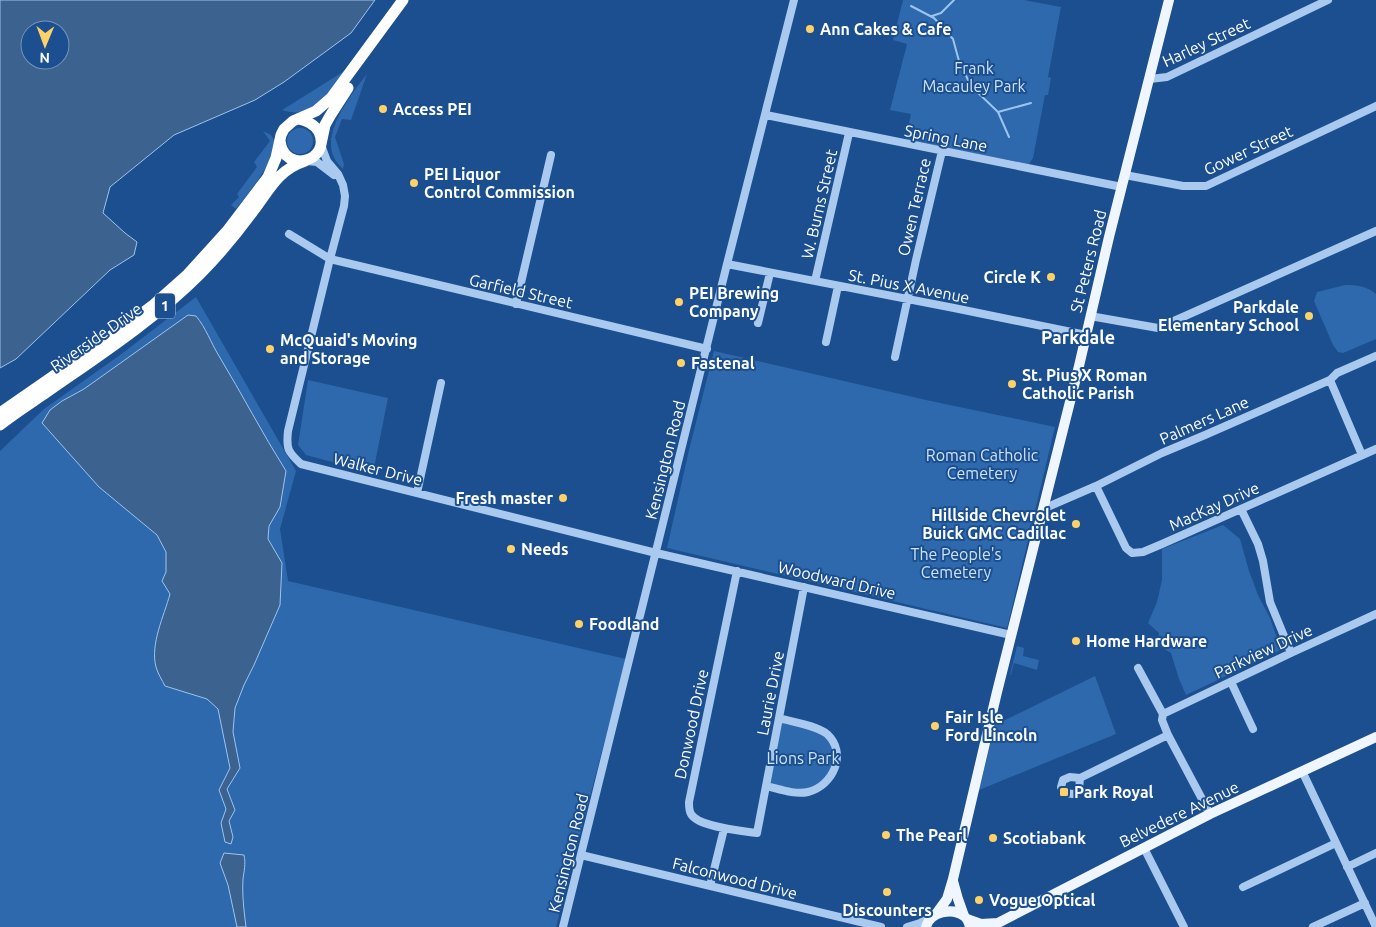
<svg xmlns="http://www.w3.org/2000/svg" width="1376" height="927" viewBox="0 0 1376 927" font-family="Ubuntu,sans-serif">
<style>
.green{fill:#2e69ad}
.water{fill:#3c6290;stroke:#9cc4f0;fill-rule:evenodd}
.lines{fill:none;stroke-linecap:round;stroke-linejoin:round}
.stream{stroke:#9cc4f0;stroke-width:2}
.minor{stroke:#a9c9ee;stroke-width:8}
.major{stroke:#f0f6ff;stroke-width:10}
.highway{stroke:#fff;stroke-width:11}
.poi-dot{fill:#ffd166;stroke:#1b4f8f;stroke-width:2}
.labels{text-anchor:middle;stroke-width:4;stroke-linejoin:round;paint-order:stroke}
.shield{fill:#1b4f8f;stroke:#bbcadd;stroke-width:1}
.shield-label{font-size:15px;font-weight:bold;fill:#fff}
.poi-label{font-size:16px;font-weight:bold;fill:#fff;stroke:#1b4f8f;text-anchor:start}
.street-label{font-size:16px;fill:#fff;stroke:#1b4f8f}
.park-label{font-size:16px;fill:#cfe3fa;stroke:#1b4f8f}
.neighbourhood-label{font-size:18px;font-weight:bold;fill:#fff;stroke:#1b4f8f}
</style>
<rect width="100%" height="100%" fill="#1b4f8f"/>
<path class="green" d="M903,0H1024L1061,7L1048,77L1051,78L1048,95H1045L1033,158L1029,164L905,140L911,114L890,110L907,44L893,40Z
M346,70C329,92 315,121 282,110Z
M367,74L351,120L342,119L335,137L344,164L343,169C336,163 331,154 331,145C330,122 353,92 367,74Z
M287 141a13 13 0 1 1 26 0a13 13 0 1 1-26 0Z
M263,131C267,133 271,134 273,138C281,155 246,196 236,209L231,205L239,197L237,194L257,167L254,162L270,141Z
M1345,285C1357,285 1367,286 1376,294V339L1343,353L1338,352L1333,345L1314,301L1317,292Z
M196,297L296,471L280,529L288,581L626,659L556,927H0V451L44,409L120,355Z
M714,351L926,400L1055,427L1007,628L667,548L689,450Z
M308,380L388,398L373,473L306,455L298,445Z
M1223,525L1240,539L1249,571L1258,595L1270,618L1281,650L1186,695L1179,679L1171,653L1158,645L1159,633L1148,623L1157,602L1162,580V549Z
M1017,646L1024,648L1023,656L1039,660L1037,670L1014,663L1011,675H1010Z
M1095,676L1116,734L979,790L995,725Z
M781,722C795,726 813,728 825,738C844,754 829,784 807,789C796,792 780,787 769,784Z"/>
<path class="water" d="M0,0H375L351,33L284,82L255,100L174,135L110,187L103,213L125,233L137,242L134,255L110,270L16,359L0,368ZM30,30H60V60H30Z
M188,315L196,316C206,328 211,343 219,356C242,394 262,433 286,471L280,507L269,526L268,539L282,563L280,605L254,665L244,685L235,708L233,732L240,768L227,789L235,810L229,821L233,837L231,844L225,842L221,823L226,809L219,790L230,768L218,709L207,699L165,686C162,680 158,674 156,667C150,644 164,616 170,594L162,581L166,572V552L157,535L99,487L42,423L50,410L62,401L84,389Z
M224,853L244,855C246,864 244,871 243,879C242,895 244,911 246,927H237L228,885L220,863Z"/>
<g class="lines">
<path class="stream" d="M911,6L934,18L953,39L959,61L971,86L998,112L1031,103
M932,16L941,13L954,0
M998,112L1009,137"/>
<path class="minor" d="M1150,79L1167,77L1328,0
M766,115L1122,187
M321,145L327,161L338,174L343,185L345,196L344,206L330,259L288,431C286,449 288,452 301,464L656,553L1011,635
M307,161L317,162L334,175
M1125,175L1183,186H1206L1376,106
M289,234L330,259L707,349
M727,264L954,308L1086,335
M815,281L849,133
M516,304L551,155
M1090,316L1158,328L1376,231
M758,323L770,273
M826,342L838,286
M895,357L916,260L942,151
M1330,380L1362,455
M1096,486L1126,548L1132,553L1143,552L1162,544L1376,449
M417,493L441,383
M1043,509L1096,486L1162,453L1205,435L1330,380L1337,373L1376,356
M1241,509L1258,544L1263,561L1270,602L1291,653
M737,571L689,802C689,806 689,811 691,814C698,827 743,831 757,833L804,587
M1138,668L1163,714L1162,720L1168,735L1210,814
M1231,682L1253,729
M1163,714L1291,653L1376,614
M1302,771L1376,927
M1080,778L1079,790L1076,794C1069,794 1065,794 1061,787L1063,780L1070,777L1080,778L1168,735
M766,786C779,789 795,795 808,792C833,786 848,753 827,734C816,725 792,722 779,718
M1144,848L1184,927
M581,855L881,927
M1347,867L1376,853
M710,886L724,829
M1243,887L1336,843
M563,927L727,264L794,0
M907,927L920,923L929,918
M1313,927L1365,903"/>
<path class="major" d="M953,881L958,899L964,916
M936,914L947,899L953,879L997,692L1079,366L1109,237L1169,0
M967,919L981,924L998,923
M926,927C930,912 952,907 964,916C968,919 969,923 970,927
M994,927L998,923L1210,814L1376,737"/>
<path class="highway" d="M280,141C284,175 332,161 319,132C315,124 307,121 299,119
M321,144L325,125L330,116L348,88
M0,413L124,327L152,306L188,274L227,231L268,177L276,158L281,135L284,129L293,121L316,111L331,98L403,0
M0,425C15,413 31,403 47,392C100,355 154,320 200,274C220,254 238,232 254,210C270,189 278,170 305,161"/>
</g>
<g class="poi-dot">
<circle cx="810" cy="29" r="5"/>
<circle cx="383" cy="109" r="5"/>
<circle cx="414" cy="183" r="5"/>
<circle cx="1051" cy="277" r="5"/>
<circle cx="679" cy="302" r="5"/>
<circle cx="1309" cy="316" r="5"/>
<circle cx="270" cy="349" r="5"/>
<circle cx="681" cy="363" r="5"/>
<circle cx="1012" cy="384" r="5"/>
<circle cx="563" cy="498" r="5"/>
<circle cx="1076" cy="524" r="5"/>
<circle cx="511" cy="549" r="5"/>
<circle cx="579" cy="624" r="5"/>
<circle cx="1076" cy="641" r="5"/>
<circle cx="935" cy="726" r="5"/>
<rect x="1059" y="787" width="10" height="10" rx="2.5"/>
<circle cx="886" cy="835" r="5"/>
<circle cx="993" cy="838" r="5"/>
<circle cx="887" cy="892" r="5"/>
<circle cx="979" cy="900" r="5"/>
</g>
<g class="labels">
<rect class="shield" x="155" y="293.5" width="20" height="25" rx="4"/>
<g class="shield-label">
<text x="165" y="311">1</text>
</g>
<g class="poi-label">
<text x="820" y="35">Ann Cakes &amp; Cafe</text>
<text x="393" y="115">Access PEI</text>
<text x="424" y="180">PEI Liquor<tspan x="424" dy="18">Control Commission</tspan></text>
<text x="1041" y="283" text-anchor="end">Circle K</text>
<text x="689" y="299">PEI Brewing<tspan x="689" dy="18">Company</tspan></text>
<text x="1299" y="313" text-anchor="end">Parkdale<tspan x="1299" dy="18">Elementary School</tspan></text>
<text x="280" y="346">McQuaid's Moving<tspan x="280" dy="18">and Storage</tspan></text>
<text x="691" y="369">Fastenal</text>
<text x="1022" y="381">St. Pius X Roman<tspan x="1022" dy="18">Catholic Parish</tspan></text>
<text x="553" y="504" text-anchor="end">Fresh master</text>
<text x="1066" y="521" text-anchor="end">Hillside Chevrolet<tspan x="1066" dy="18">Buick GMC Cadillac</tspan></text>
<text x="521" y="555">Needs</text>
<text x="589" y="630">Foodland</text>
<text x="1086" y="647">Home Hardware</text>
<text x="945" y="723">Fair Isle<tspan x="945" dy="18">Ford Lincoln</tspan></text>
<text x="1074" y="798">Park Royal</text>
<text x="896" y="841">The Pearl</text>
<text x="1003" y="844">Scotiabank</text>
<text x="989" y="906">Vogue Optical</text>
<text x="887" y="916" text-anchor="middle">Discounters</text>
</g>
<g class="street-label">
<text transform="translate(1206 42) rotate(-25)" y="6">Harley Street</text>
<text transform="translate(946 138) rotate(11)" y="6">Spring Lane</text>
<text transform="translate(1248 150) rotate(-25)" y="6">Gower Street</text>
<text transform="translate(819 204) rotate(-77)" y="6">W. Burns Street</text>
<text transform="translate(914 207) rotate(-77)" y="6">Owen Terrace</text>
<text transform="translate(1088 261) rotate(-76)" y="6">St Peters Road</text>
<text transform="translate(909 286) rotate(11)" y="6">St. Pius X Avenue</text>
<text transform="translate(521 291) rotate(13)" y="6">Garfield Street</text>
<text transform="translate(96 337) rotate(-35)" y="6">Riverside Drive</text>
<text transform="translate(1204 420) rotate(-24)" y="6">Palmers Lane</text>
<text transform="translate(665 460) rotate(-76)" y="6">Kensington Road</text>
<text transform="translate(378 469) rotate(14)" y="6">Walker Drive</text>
<text transform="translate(1214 506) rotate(-24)" y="6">MacKay Drive</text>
<text transform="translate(837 580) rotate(13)" y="6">Woodward Drive</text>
<text transform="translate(1263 651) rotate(-25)" y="6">Parkview Drive</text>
<text transform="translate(770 693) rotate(-79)" y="6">Laurie Drive</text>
<text transform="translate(691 724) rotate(-78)" y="6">Donwood Drive</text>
<text transform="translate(1179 814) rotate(-26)" y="6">Belvedere Avenue</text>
<text transform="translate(568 853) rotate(-76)" y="6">Kensington Road</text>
<text transform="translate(735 878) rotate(14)" y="6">Falconwood Drive</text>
</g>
<g class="park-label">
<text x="974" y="74">Frank<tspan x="974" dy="18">Macauley Park</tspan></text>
<text x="982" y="461">Roman Catholic<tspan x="982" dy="18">Cemetery</tspan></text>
<text x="956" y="560">The People's<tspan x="956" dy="18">Cemetery</tspan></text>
<text x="803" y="764">Lions Park</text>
</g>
<g class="neighbourhood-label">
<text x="1078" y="344">Parkdale</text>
</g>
</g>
<g transform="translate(45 45) rotate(181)"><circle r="24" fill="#1b4f8f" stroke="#7695bc"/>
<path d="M0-4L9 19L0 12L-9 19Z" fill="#ffd166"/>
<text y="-8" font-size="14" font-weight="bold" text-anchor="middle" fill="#ffffff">N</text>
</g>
</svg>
